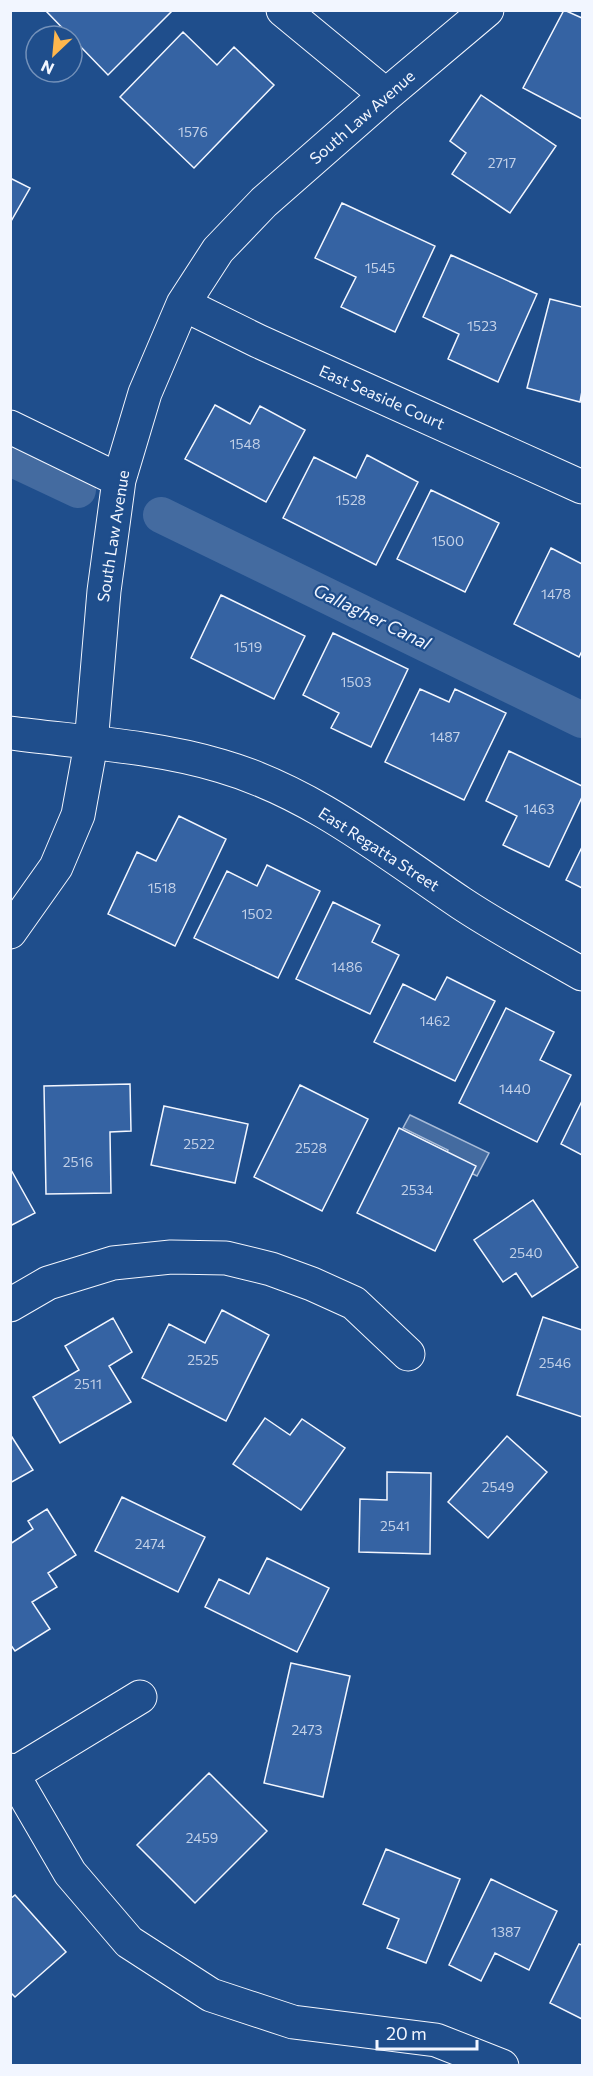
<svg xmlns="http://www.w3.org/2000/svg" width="593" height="2076" viewBox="0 0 593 2076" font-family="Commissioner,sans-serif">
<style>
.water{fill:#446ba0;stroke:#a8bbd7;stroke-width:1.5}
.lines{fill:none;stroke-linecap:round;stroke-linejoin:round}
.canal{stroke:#446ba0;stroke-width:36}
.building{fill:#3563a3;stroke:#f2f6ff;stroke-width:1.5}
.minor-casing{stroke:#f2f6ff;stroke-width:35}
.minor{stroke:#1f4e8c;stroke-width:33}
.labels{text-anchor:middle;stroke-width:4.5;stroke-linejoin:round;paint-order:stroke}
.number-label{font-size:14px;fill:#c3d1e8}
.street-label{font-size:16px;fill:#f2f6ff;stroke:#1f4e8c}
.water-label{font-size:18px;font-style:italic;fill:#f2f6ff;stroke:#1f4e8c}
</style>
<rect width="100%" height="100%" fill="#1f4e8c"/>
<path class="water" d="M410,1115L489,1153L477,1176L444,1160L448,1150L403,1128Z"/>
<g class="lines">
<path class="canal" d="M10,458L78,490
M161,515L582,720"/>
</g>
<path class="building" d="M45,10H173L108,75Z
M564,10L582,18V119L523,88Z
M183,32L217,65L234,47L274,85L194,168L120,97Z
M481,95L556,146L510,213L452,174L466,153L450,141Z
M10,178L30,188L10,223Z
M342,203L435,246L395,332L341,307L356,277L315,258Z
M451,255L537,294L498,382L448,359L459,334L423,317Z
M550,299L582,307V391L580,402L527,388Z
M215,405L250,424L260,406L305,430L266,502L185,459Z
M367,455L418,482L376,565L283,518L314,457L356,478Z
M431,490L499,523L465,592L397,559Z
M551,548L582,564V651L579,657L514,624Z
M221,595L305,636L274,699L191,658Z
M333,633L408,669L371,747L331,728L339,713L303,695Z
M420,689L449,702L455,689L506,713L464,800L385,762Z
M509,751L582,786V797L549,867L503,845L517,816L486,801Z
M179,816L226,839L175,946L108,914L137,852L156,861Z
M582,847V888L566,880Z
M267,865L320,891L278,978L194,938L227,871L257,886Z
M333,902L380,925L372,942L399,955L370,1014L296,979Z
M447,977L495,1001L455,1081L374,1042L403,984L435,1000Z
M506,1008L554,1032L540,1060L571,1075L537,1142L459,1103Z
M130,1084L131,1131L110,1132L111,1193L46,1194L44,1086Z
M300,1085L368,1119L322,1211L254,1177Z
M582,1101V1155L561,1144Z
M164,1106L248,1124L235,1183L151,1165Z
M399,1128L476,1166L435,1251L357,1213Z
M10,1168L35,1213L10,1226Z
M533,1200L578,1267L532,1297L516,1273L503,1282L474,1240Z
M222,1310L269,1335L226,1421L142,1378L169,1324L205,1343Z
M543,1317L582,1330V1417L517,1395Z
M113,1318L132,1352L109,1366L131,1402L60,1443L33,1397L79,1370L65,1346Z
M265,1418L290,1435L302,1419L345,1448L301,1510L233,1464Z
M10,1434L33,1470L10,1483Z
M507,1436L547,1472L488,1538L448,1502Z
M387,1472L431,1473L430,1554L359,1552L360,1499L387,1500Z
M122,1497L205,1537L178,1592L95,1551Z
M47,1509L76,1555L48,1573L57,1587L32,1602L50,1629L15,1651L10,1644V1544L33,1529L28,1521Z
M267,1558L329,1588L297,1652L205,1607L219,1579L249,1594Z
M291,1663L350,1676L323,1797L264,1783Z
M209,1773L267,1831L195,1903L137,1845Z
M386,1849L460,1879L426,1963L387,1948L399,1919L363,1904Z
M491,1879L557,1911L529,1970L495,1953L481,1981L449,1965Z
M15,1895L66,1952L15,1997L10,1992V1899Z
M579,1944L582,1945V2019L550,2003Z"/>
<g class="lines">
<defs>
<path id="minor" d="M283,10L386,95
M183,304L258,341L582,487
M10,427L119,480
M10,733C80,742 154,746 221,766C311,792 385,852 461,903C500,929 542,951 582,974
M10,932L56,867L78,815L91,744L104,591L119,480L145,393L183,304L218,250L264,202L386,95L487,10
M10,1305L48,1283L113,1263L171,1257L226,1258L271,1269L312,1284L354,1303L408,1354
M10,1770L70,1873L129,1942L211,1995L293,2022L436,2040L502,2066
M10,1776L140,1697"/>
</defs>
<use href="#minor" class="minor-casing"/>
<use href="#minor" class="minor"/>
</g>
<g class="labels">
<g class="number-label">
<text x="193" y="137">1576</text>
<text x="502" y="168">2717</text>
<text x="380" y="273">1545</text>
<text x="482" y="331">1523</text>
<text x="245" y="449">1548</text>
<text x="351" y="505">1528</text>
<text x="448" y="546">1500</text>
<text x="556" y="599">1478</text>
<text x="248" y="652">1519</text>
<text x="356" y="687">1503</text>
<text x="445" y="742">1487</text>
<text x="539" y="814">1463</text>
<text x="162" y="893">1518</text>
<text x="257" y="919">1502</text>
<text x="347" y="972">1486</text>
<text x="435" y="1026">1462</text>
<text x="515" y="1094">1440</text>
<text x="199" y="1149">2522</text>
<text x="311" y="1153">2528</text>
<text x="78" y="1167">2516</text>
<text x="417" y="1195">2534</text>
<text x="526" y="1258">2540</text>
<text x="203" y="1365">2525</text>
<text x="555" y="1368">2546</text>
<text x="88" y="1389">2511</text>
<text x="498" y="1492">2549</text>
<text x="395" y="1531">2541</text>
<text x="150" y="1549">2474</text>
<text x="307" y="1735">2473</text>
<text x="202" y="1843">2459</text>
<text x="506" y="1937">1387</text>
</g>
<g class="street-label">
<text transform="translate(362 117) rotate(-41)" y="6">South Law Avenue</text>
<text transform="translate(382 397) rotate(24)" y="6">East Seaside Court</text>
<text transform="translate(113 536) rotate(-81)" y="6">South Law Avenue</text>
<text transform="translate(379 849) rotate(33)" y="6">East Regatta Street</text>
</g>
<g class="water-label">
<text transform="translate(372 617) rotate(26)" y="6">Gallagher Canal</text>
</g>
</g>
<rect width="593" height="2076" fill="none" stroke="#f2f6ff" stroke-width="24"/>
<g transform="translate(54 54) rotate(206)"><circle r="28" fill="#1f4e8c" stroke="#7391ba" stroke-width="1.5"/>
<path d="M0-4.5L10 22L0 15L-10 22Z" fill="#ffb74d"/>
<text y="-9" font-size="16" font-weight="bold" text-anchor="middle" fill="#f2f6ff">N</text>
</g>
<path d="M377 2040v9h100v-9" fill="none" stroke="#f2f6ff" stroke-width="3"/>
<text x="386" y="2040" font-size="18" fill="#f2f6ff" stroke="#1f4e8c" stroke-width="4.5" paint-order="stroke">20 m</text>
</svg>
